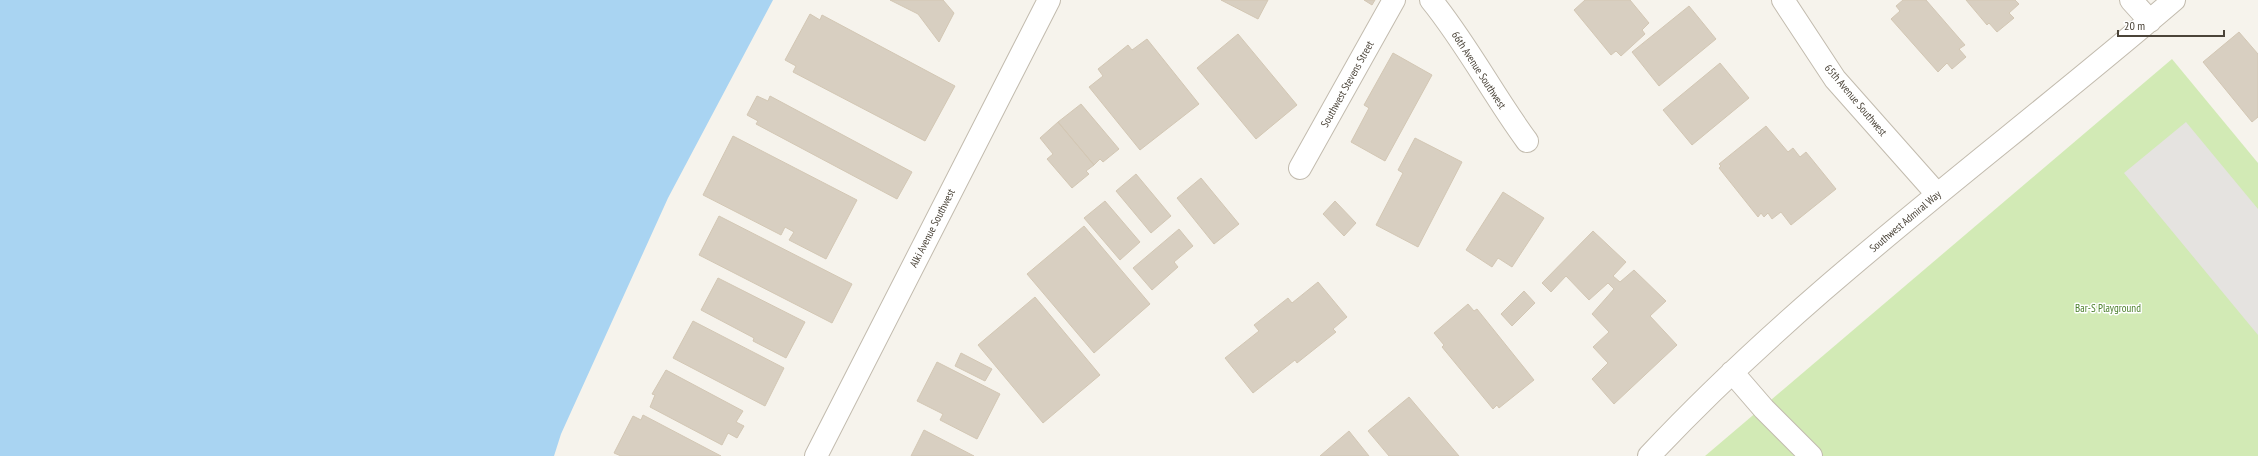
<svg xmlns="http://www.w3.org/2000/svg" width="2258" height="456" viewBox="0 0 2258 456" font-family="'PT Sans Narrow',sans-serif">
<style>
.green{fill:#d2eab5}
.parking{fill:#e5e3e0}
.water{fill:#a9d4f2}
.building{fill:#d8cfc1;stroke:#d3c7b4}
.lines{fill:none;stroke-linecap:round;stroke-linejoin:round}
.minor-casing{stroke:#c2bbae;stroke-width:24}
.minor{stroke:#fff;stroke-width:22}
.labels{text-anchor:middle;stroke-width:3;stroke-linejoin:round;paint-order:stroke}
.street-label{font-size:11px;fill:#4b4439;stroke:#fff}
.park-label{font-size:11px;fill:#4a7f2a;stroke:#fff}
</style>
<rect width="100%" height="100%" fill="#f6f3ec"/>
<path class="green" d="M2172,59L2258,163V456H1705Z"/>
<path class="parking" d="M2186,122L2258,209V335L2124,173Z"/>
<path class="water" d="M0,0H773L668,198L561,434L554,456H0Z"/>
<path class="building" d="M890,0H943L954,13L939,42L918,14Z
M1221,0H1268L1258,19Z
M1364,0H1375L1372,5Z
M1585,0H1630L1649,23L1642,30L1645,34L1621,56L1616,51L1611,55L1574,10Z
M1903,0H1926L1965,45L1959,49L1966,57L1952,69L1947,63L1938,72L1891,19L1900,11L1896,6Z
M1966,0H2015L2019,4L2009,13L2014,18L1997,32L1989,23L1987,25Z
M1689,6L1716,39L1659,86L1632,52Z
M810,14L820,20L822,15L955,86L925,141L793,72L796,66L785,60Z
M2239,32L2258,54V117L2252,122L2203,62Z
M1238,34L1297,105L1256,139L1197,68Z
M1147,39L1199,104L1140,150L1089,87L1103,76L1098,69L1128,45L1132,50Z
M1393,53L1432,75L1385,161L1351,142L1369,108L1364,105Z
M1720,63L1749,98L1692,145L1663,110Z
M757,96L768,101L770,96L912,172L897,199L756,124L758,121L747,115Z
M1081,104L1119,149L1103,162L1100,159L1094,165L1058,122Z
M1058,122L1094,165L1086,171L1089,174L1072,188L1047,159L1053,154L1040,138Z
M1766,126L1788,152L1793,148L1800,157L1806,152L1836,189L1791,225L1781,212L1772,219L1768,213L1764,217L1761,213L1758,217L1719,168L1721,166L1719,164Z
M733,136L857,200L826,259L789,240L794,232L785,227L781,235L703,195Z
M1415,138L1462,162L1418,247L1376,225L1403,173L1398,170Z
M1136,174L1171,216L1151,233L1116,191Z
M1201,178L1239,224L1214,244L1177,198Z
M1503,192L1544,218L1512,267L1498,258L1492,267L1466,250Z
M1105,201L1140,242L1120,260L1084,218Z
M1335,201L1356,223L1344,236L1323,214Z
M719,216L852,284L832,323L699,255Z
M1084,226L1150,304L1094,353L1027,274Z
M1179,229L1193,246L1174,262L1178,267L1152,290L1133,268Z
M1593,231L1626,262L1613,276L1620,282L1634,270L1666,301L1650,316L1677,345L1614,404L1592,379L1608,363L1593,347L1609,332L1592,314L1614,289L1608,283L1589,300L1566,276L1551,292L1542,283Z
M718,278L805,322L786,358L753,341L754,338L701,310Z
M1318,282L1347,317L1333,329L1336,332L1297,363L1295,360L1253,393L1225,358L1259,331L1254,325L1288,298L1292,303Z
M1524,291L1535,303L1512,326L1501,314Z
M1035,297L1100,375L1043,423L978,345Z
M1468,304L1474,311L1477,309L1534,380L1499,408L1497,405L1493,409L1442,347L1444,345L1434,333Z
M693,321L784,368L765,406L673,358Z
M961,353L992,369L985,381L955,366Z
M937,362L1000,394L977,439L940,420L943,414L917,401Z
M666,370L743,411L736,422L744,426L737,438L728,433L722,445L650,407L655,395L652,394Z
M1409,397L1459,456H1389L1368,431Z
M643,415L721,456H621L614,453L633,416L641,420Z
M924,430L974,456H911Z
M1349,431L1369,456H1320Z"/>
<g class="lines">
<defs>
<path id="minor" d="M1431,0C1467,44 1493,95 1527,141
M1783,0L1835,79L1937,194
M2131,0L2150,21
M1300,168L1394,0
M1732,372L1764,409L1811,456
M816,456L1049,0
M1649,456C1808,286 1998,151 2174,0"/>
</defs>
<use href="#minor" class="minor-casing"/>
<use href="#minor" class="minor"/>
</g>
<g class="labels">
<g class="street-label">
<text transform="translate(1479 70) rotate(57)" y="4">66th Avenue Southwest</text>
<text transform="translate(1347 84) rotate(-61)" y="4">Southwest Stevens Street</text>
<text transform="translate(1856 100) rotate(50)" y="4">65th Avenue Southwest</text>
<text transform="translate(1905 221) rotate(-40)" y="4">Southwest Admiral Way</text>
<text transform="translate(932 228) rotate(-63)" y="4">Alki Avenue Southwest</text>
</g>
<g class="park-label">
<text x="2108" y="312">Bar-S Playground</text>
</g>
</g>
<path d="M2118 30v6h106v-6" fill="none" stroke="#4b4439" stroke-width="2"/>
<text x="2124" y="30" font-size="12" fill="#4b4439" stroke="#ffffff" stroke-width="3" paint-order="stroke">20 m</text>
</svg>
